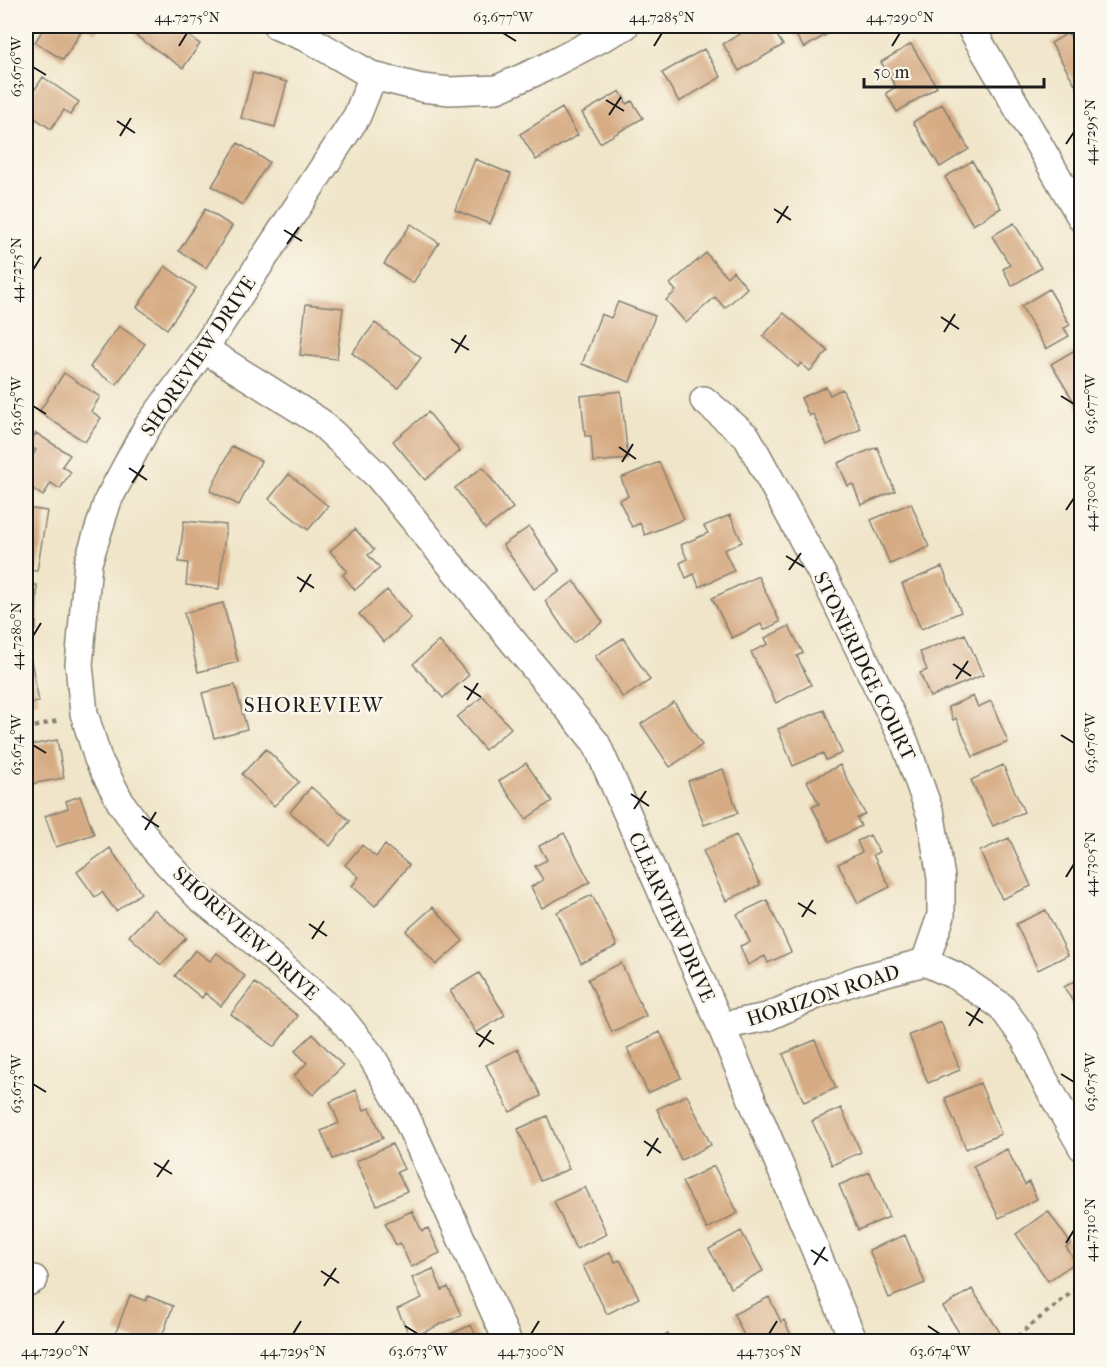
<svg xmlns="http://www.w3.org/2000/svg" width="1107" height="1367" viewBox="0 0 1107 1367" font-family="'IM FELL French Canon',serif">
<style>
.building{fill:#d6ab83}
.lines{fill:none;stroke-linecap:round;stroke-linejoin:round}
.minor-casing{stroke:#868072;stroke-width:30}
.path{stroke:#868072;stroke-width:4;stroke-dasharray:4.5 4.5;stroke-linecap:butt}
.minor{stroke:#fff;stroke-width:27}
.ticks{fill:none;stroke:#1c1c1c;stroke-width:2}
.labels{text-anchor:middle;stroke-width:5;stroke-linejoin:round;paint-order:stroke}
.street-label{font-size:20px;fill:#1c1c1c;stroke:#fbf7ec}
.neighbourhood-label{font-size:21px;letter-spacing:1.5px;fill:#1c1c1c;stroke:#fbf7ec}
.neatline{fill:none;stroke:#1c1c1c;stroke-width:2}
.ticks-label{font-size:15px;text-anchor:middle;fill:#1c1c1c}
</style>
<rect width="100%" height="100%" fill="#fbf7ec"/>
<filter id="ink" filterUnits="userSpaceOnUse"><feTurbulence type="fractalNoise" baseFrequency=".0167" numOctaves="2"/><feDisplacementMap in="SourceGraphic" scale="12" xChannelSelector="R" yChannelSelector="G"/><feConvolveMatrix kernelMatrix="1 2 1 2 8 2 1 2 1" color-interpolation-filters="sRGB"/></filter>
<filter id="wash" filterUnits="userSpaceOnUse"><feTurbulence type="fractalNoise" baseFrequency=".008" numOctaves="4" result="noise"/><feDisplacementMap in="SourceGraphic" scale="24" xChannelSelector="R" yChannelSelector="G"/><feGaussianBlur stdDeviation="1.35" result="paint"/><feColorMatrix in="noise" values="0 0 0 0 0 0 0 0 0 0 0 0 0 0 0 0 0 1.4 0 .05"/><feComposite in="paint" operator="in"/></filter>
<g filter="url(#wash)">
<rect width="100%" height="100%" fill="#f0e5c9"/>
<g id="blocks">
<path class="building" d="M45,26H101L96,33L85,26L63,60L35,42Z
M142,26H174L200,44L183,68L135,35Z
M753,26H771L783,45L739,71L723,44Z
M790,26H840L804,48Z
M1082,31V89L1079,91L1051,43L1068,33L1071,37Z
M911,44L937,87L897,112L886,93L896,87L881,62Z
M704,49L721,77L679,102L662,73Z
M253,73L287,82L275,127L241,118Z
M43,77L79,102L70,115L64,110L51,129L26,112V103Z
M620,91L627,104L632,101L643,118L600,143L582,113Z
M942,104L969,149L940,167L913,122Z
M562,108L578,135L536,160L520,134Z
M238,143L269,162L242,205L212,186Z
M475,159L511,174L490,224L455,210Z
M972,161L1001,208L973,225L945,177Z
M205,209L232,226L206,268L179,251Z
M1014,223L1041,268L1012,286L1003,269L1010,265L992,236Z
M411,224L439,243L413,283L384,264Z
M706,253L727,277L733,271L747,288L725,308L715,297L686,323L666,300L676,291L670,284Z
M165,266L196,288L167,329L137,307Z
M1049,289L1070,325L1064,328L1069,336L1046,349L1021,306Z
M618,302L655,316L630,382L582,364L601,314L611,318Z
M306,304L343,308L337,359L300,355Z
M784,313L828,351L810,371L801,363L798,367L763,336Z
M375,323L421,358L398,388L352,353Z
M119,326L145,344L116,385L90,367Z
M1080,347L1082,409L1079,410L1051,364Z
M64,373L100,397L91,411L101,418L85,442L39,412Z
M826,387L830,395L842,389L861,429L827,445L813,414L809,416L801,398Z
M621,391L628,459L593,462L591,436H585L581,396Z
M428,412L460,451L425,480L393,441Z
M36,433L70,455L62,466L71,472L60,489L51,483L43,496L26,484V466L36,450L28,445Z
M232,446L261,461L239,505L210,491Z
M877,447L895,491L861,505L853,484L848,486L838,463Z
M659,462L684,519L645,535L640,523L632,527L619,500L628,496L621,478Z
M483,467L513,508L485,529L455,488Z
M289,474L328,506L308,530L269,499Z
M911,503L929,547L890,564L871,520Z
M26,508L47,511L37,571L26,570Z
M730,515L742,542L724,550L734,571L699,587L694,574L686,578L680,563L687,559L681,545L708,533L704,526Z
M184,521L226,525L219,589L186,585L188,563L179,562Z
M529,527L560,571L534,589L503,545Z
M355,529L374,550L368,555L380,568L355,590L343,575L347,571L330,551Z
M942,567L961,612L921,629L902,584Z
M758,576L780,622L764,630L761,624L732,638L712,598Z
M574,581L603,622L573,643L545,601Z
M26,585H37L36,630H26Z
M387,590L411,618L384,642L359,614Z
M223,603L238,662L198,672L184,613Z
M789,626L803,653L797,656L811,685L776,703L751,652L768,644L765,638Z
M965,634L983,675L930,697L920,673L927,670L920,652Z
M623,638L650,680L623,698L595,656Z
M439,641L469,675L443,698L413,664Z
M29,650L39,702L26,704V651Z
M235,685L247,729L214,738L202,693Z
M483,696L511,728L485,750L457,717Z
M973,696L978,707L991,701L1008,742L973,757L956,718L953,720L948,707Z
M674,702L702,745L670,767L641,724Z
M824,710L842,753L826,760L823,753L793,766L778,729Z
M57,740L64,778L26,785V746Z
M266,749L299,782L274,806L242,774Z
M526,763L552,801L526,819L499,781Z
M840,765L865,814L857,818L861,826L830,842L812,807L819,804L807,781Z
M1003,765L1024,812L993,826L971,780Z
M723,769L738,813L704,825L688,781Z
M311,787L350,821L330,846L290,812Z
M80,796L94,834L56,847L45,816L68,808L66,801Z
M564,833L590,882L542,908L531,887L543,880L535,866L547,860L539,846Z
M736,835L760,885L726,901L703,851Z
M870,835L879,852L873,855L890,887L858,903L838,864L862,852L857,841Z
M1009,838L1031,886L1002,899L980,851Z
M362,845L376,857L385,845L409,865L375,906L352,886L359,877L345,865Z
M110,848L141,893L116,911L102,892L95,897L77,872Z
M592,895L617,946L581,963L557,912Z
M767,900L791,952L768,963L765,956L748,965L740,946L750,942L737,914Z
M433,907L463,941L436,965L406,931Z
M154,909L186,938L161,965L129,936Z
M1046,910L1068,955L1038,970L1016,924Z
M195,950L210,961L217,953L245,976L221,1006L205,993L202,998L175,976Z
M621,963L646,1016L612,1032L588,979Z
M479,973L505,1015L476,1033L450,991Z
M1082,977V1017L1064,987Z
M255,983L298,1016L274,1047L231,1014Z
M941,1022L960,1070L928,1083L909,1035Z
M660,1032L681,1078L648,1093L627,1048Z
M313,1034L343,1066L313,1095L294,1076L307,1063L295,1051Z
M815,1040L836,1088L804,1102L783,1054Z
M518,1049L541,1096L510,1112L486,1065Z
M980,1083L1001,1134L966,1149L945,1098Z
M356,1090L364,1110L370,1108L383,1138L333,1159L321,1131L339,1123L330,1102Z
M687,1095L711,1145L681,1160L657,1109Z
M841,1108L861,1152L832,1165L812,1121Z
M547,1116L569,1169L540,1181L518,1129Z
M392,1144L404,1169L397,1172L407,1191L377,1205L356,1161Z
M1007,1149L1025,1185L1029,1182L1037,1199L999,1218L973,1166Z
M714,1166L738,1213L707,1229L682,1182Z
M870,1172L889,1217L858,1230L839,1185Z
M585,1187L607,1234L576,1249L554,1201Z
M412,1211L422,1231L428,1228L440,1253L411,1267L400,1243L396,1245L385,1223Z
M1048,1211L1071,1244L1066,1247L1076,1262L1048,1281L1016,1234Z
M741,1231L763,1271L731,1288L709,1249Z
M905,1235L925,1283L889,1298L869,1250Z
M610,1252L615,1262L620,1260L639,1298L607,1314L583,1266Z
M433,1269L442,1290L448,1287L461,1315L411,1338L397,1309L422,1298L412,1278Z
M972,1289L1001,1334L990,1342H965L943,1307Z
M130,1295L146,1301L148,1296L173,1306L160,1342H140L116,1332Z
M769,1297L781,1322L784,1320L794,1342H747L734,1314Z
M471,1325L479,1342H433Z
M668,1334L671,1342H652Z"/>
</g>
</g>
<g filter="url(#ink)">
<use href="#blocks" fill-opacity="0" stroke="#868072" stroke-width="1.5"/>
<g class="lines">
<defs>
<path id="minor" d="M277,26L309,39L373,76L422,88L450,91L497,89L542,69L625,26
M970,26L1082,219
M373,76L357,116L204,349L146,429L108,500L88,563L79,665L84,713L98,759L121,803L155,850L199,897L250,938L341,1018L372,1057L403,1110L508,1342
M204,349L320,422L378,476L596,743L721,1026L854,1342
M704,400L747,437L829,587L905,743L931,816L941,878V916L925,962
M721,1026L767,1017L819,994L860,979L925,962L958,977L1001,1006L1025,1039L1042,1076L1082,1147
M26,1283L34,1279"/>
</defs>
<use href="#minor" class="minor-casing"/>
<path class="path" d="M26,729L60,720
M1010,1342L1082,1284"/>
<use href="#minor" class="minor"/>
</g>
</g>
<path class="ticks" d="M503,33L516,41M179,46L187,33M654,46L662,33M892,46L900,33M33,67L46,75M606,100L624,111M609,115L621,97M117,121L135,133M120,136L131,118M1066,144L1074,132M774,209L791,220M777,223L788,206M284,230L302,241M287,244L299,227M33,270L41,257M941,317L959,329M944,332L955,314M451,339L469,350M455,353L466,335M1061,396L1074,404M33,406L46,414M619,447L636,459M622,462L633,444M129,468L147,480M132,483L144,465M1066,510L1074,498M786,556L804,567M789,570L801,553M297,577L314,588M300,592L311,574M33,636L41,623M953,664L971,676M956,679L968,661M464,686L481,697M467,700L478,683M1061,735L1074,743M33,745L46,753M631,794L649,806M634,809L646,791M142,816L159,827M145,830L156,812M1066,877L1074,864M798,903L816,914M802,917L813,900M309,924L327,936M312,939L324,921M966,1012L983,1023M969,1026L980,1008M476,1033L494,1044M479,1047L491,1030M1061,1074L1074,1082M33,1084L46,1092M644,1141L661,1153M647,1156L658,1138M154,1163L172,1174M157,1177L169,1160M1066,1243L1074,1230M811,1250L828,1261M814,1265L825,1247M321,1271L339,1283M324,1286L336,1268M405,1326L418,1334M928,1326L940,1334M55,1334L64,1321M293,1334L301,1321M531,1334L539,1321M769,1334L777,1321"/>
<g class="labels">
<g class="street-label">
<text transform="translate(198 356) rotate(-56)" y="7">SHOREVIEW DRIVE</text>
<text transform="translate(865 666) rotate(64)" y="7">STONERIDGE COURT</text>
<text transform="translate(672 917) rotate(66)" y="7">CLEARVIEW DRIVE</text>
<text transform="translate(246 933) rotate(42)" y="7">SHOREVIEW DRIVE</text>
<text transform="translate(823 995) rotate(-18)" y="7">HORIZON ROAD</text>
</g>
<g class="neighbourhood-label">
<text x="314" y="712">SHOREVIEW</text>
</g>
</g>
<rect width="1107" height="1367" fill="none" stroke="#fbf7ec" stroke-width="66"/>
<path d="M864 78v9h180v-9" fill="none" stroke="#1c1c1c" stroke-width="3"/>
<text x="873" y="78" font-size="18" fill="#1c1c1c" stroke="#fbf7ec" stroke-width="4.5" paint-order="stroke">50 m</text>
<rect x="33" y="33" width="1041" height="1301" class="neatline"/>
<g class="ticks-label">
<text x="187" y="22">44.7275°N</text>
<text x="503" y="22">63.677°W</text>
<text x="662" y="22">44.7285°N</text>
<text x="900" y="22">44.7290°N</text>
<text transform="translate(16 67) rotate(-90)" y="5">63.676°W</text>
<text transform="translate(1090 132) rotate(-90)" y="5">44.7295°N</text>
<text transform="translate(16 270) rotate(-90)" y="5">44.7275°N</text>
<text transform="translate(1090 404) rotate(-90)" y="5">63.677°W</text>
<text transform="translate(16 406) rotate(-90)" y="5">63.675°W</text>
<text transform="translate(1090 498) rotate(-90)" y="5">44.7300°N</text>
<text transform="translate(16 636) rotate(-90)" y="5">44.7280°N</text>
<text transform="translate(1090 743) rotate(-90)" y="5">63.676°W</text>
<text transform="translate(16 745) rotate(-90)" y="5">63.674°W</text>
<text transform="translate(1090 864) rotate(-90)" y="5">44.7305°N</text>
<text transform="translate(1090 1082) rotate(-90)" y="5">63.675°W</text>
<text transform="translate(16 1084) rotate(-90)" y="5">63.673°W</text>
<text transform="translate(1090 1230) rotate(-90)" y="5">44.7310°N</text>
<text x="55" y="1356">44.7290°N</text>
<text x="293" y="1356">44.7295°N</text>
<text x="418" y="1356">63.673°W</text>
<text x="531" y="1356">44.7300°N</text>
<text x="769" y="1356">44.7305°N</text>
<text x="940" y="1356">63.674°W</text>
</g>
</svg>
